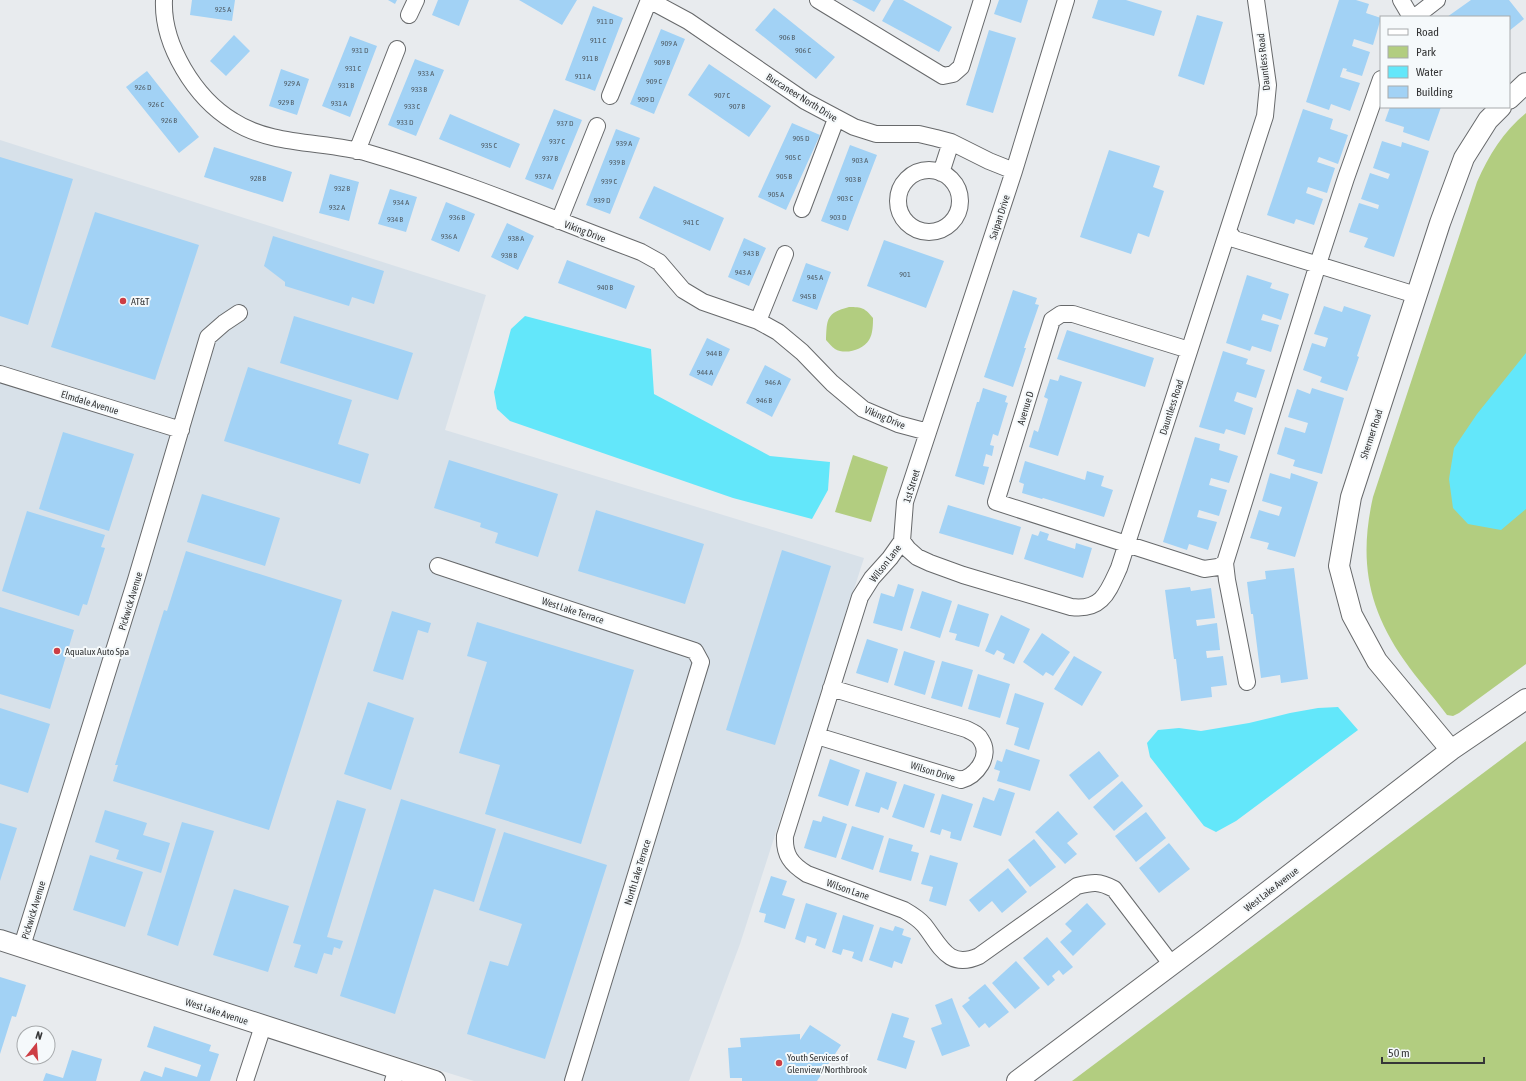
<svg xmlns="http://www.w3.org/2000/svg" width="1526" height="1081" font-family="'Asap Condensed',sans-serif">
<style>
.built{fill:#d8e1e9}
.green{fill:#b2cd80}
.water{fill:#63e7fa}
.building{fill:#a2d2f5}
.lines{fill:none;stroke-linecap:round;stroke-linejoin:round}
.minor-casing{stroke:#67696b;stroke-width:18}
.tertiary-casing{stroke:#67696b;stroke-width:22}
.minor{stroke:#fff;stroke-width:16}
.tertiary{stroke:#fff;stroke-width:20}
.poi-dot{fill:#cd3e45;stroke:#f5f9fb;stroke-width:1.5}
.labels{text-anchor:middle;stroke-width:4;stroke-linejoin:round;paint-order:stroke}
.number-label{font-size:8px;fill:#505d66}
.street-label{font-size:10px;fill:#353637;stroke:#f5f9fb}
.poi-label{font-size:10px;fill:#353637;stroke:#f5f9fb;text-anchor:start}
</style>
<rect width="100%" height="100%" fill="#e8ebee"/>
<!-- built -->
<path class="built" d="M0,140L486,295L445,430L864,558L740,944L689,1081H474L0,932Z"/>
<!-- green -->
<path class="green" d="M1526,113V664L1459,713L1453,716L1447,715C1433,696 1417,679 1404,660C1367,607 1359,559 1373,497L1477,182C1489,155 1503,132 1526,113Z
M849,307C862,307 865,308 873,318C873,324 873,334 869,340C863,350 845,355 835,349C832,347 829,343 826,340C827,319 826,313 849,307Z
M853,455L888,467L871,522L835,512Z
M1526,741V1081H1072Z"/>
<!-- water -->
<path class="water" d="M525,316L651,349L654,394L770,456L830,462L828,490L812,519L733,498L510,421L497,409L494,392L511,329Z
M1526,353V509L1501,530L1468,524L1453,508L1449,479L1454,448L1477,414Z
M1338,707L1358,730L1236,821L1216,832L1204,826L1150,757L1147,743L1158,730L1179,728L1201,731L1249,723L1290,713L1318,708Z"/>
<!-- building -->
<path class="building" d="M192,0H235L232,21L190,15Z
M388,0H397L395,4Z
M438,0H469L459,26L432,15Z
M519,0H577L562,25Z
M852,0H881L874,12Z
M894,0H903L952,27L939,52L882,21Z
M999,0H1028L1021,23L994,14Z
M1098,0H1126L1162,11L1154,36L1092,18Z
M1339,0H1356L1369,4L1366,13L1381,18L1373,45L1354,39L1352,46L1370,52L1362,76L1346,71L1347,69L1343,68L1340,77L1360,83L1350,111L1331,104L1329,110L1306,102Z
M1471,0H1509L1524,19L1509,31V17H1447Z
M593,6L623,18L595,91L565,80Z
M774,8L835,57L816,79L755,30Z
M1197,15L1223,22L1204,85L1178,76Z
M661,29L685,39L654,114L630,104Z
M989,30L1016,38L993,113L966,105Z
M234,35L250,51L226,76L210,61Z
M350,36L377,46L350,117L322,106Z
M415,59L444,70L416,136L388,125Z
M709,64L771,106L749,137L688,95Z
M281,69L309,79L297,115L269,106Z
M147,71L199,137L179,153L126,87Z
M1390,107H1441L1429,141L1403,132L1404,127L1385,121Z
M554,109L582,120L553,190L525,179Z
M1303,109L1333,119L1330,129L1348,135L1338,164L1319,157L1317,162L1335,168L1327,193L1308,187L1306,193L1323,199L1314,225L1296,219L1294,224L1267,215Z
M450,114L520,144L510,168L439,139Z
M792,123L820,135L786,210L758,197Z
M616,129L640,138L610,214L586,205Z
M1382,141L1401,147L1402,142L1429,151L1394,257L1364,247L1368,238L1349,232L1359,203L1378,209L1379,205L1361,199L1370,173L1388,179L1390,174L1373,168Z
M850,145L877,155L848,231L821,221Z
M214,147L292,172L283,202L204,177Z
M1109,150L1160,166L1153,187L1164,191L1149,237L1138,233L1131,254L1080,237Z
M0,157L73,179L28,325L0,316Z
M330,174L359,182L349,221L319,213Z
M654,186L724,218L710,251L639,218Z
M390,189L417,197L406,232L378,224Z
M446,202L475,214L459,252L431,240Z
M95,212L199,245L155,380L51,347Z
M507,223L534,236L518,270L491,257Z
M273,236L384,271L374,304L352,297L349,306L285,286V282L264,266Z
M744,238L766,248L749,286L728,277Z
M884,240L944,261L926,308L867,286Z
M567,260L635,286L626,309L558,283Z
M806,263L831,272L817,310L792,301Z
M1247,275L1272,283L1270,288L1289,294L1281,320L1263,314L1261,320L1279,325L1271,352L1252,346L1250,351L1226,343Z
M1013,290L1037,298L1035,304L1039,305L1024,348H1026L1013,387L984,377Z
M1324,306L1342,312L1344,306L1371,315L1357,356L1359,357L1347,391L1320,382L1322,377L1303,370L1312,343L1325,347L1328,338L1314,334Z
M294,316L413,353L398,400L280,363Z
M1067,330L1154,358L1145,387L1057,359Z
M707,338L730,349L712,386L689,375Z
M1223,351L1248,359L1246,364L1265,370L1256,398L1237,392L1234,401L1253,408L1245,435L1226,429L1224,434L1199,427Z
M765,365L791,379L772,417L746,403Z
M248,367L352,400L338,444L369,454L360,484L224,441Z
M1060,375L1082,382L1058,456L1029,447L1034,430L1038,432L1048,399L1044,397L1050,379L1058,381Z
M983,388L1007,396L1005,402L1008,403L998,436L993,434L990,445L994,446L992,456L986,454L983,466L989,467L984,485L955,476L977,402H979Z
M1312,388L1344,398L1322,474L1293,466L1295,460L1277,454L1285,427L1305,433L1308,423L1288,417L1297,389L1310,394Z
M63,432L134,454L109,531L39,509Z
M1195,437L1220,444L1219,450L1238,456L1229,483L1211,478L1209,485L1227,490L1219,516L1199,510L1197,517L1217,522L1208,550L1189,544L1187,550L1163,542Z
M449,460L558,494L538,557L495,543L498,533L480,527L481,523L434,508Z
M1025,461L1085,480L1087,471L1104,476L1101,486L1113,490L1104,517L1043,498L1042,499L1022,493L1024,484L1019,482Z
M1270,473L1290,479L1291,473L1318,482L1295,557L1267,549L1269,543L1250,538L1259,510L1279,516L1282,507L1262,501Z
M202,494L280,518L265,566L187,542Z
M948,505L1021,527L1013,555L939,533Z
M596,510L704,544L685,604L578,571Z
M27,511L105,535L101,547L105,548L87,605L83,604L79,616L2,591Z
M1040,531L1049,534L1047,540L1075,549L1076,543L1092,548L1083,578L1024,559L1032,534L1038,536Z
M782,550L831,566L775,745L726,730Z
M186,551L342,600L269,830L113,781L118,765H115L164,610L167,611Z
M1294,568L1308,679L1281,683L1280,675L1261,678L1253,614H1251L1247,582L1266,579L1265,571Z
M898,584L914,589L902,631L873,623L881,593L894,597Z
M1190,587L1191,591L1211,588L1215,618L1196,620L1197,626L1217,623L1220,650L1206,651L1207,658L1223,656L1227,685L1211,687L1212,697L1181,701L1176,659H1174L1165,590Z
M922,591L952,601L940,638L910,628Z
M958,604L989,614L979,647L955,640L957,634L949,632Z
M0,607L74,630L50,709L0,694Z
M392,611L431,623L428,633L418,630L403,680L373,671Z
M1001,615L1030,629L1014,664L1003,659L1005,654L997,650L994,655L985,651Z
M477,622L634,670L581,844L485,814L500,765L459,753L487,662L467,656Z
M1042,633L1070,652L1053,676L1046,672L1043,676L1023,662Z
M867,639L898,649L888,683L856,673Z
M904,651L935,661L925,695L894,685Z
M1074,656L1102,672L1082,706L1054,689Z
M942,661L973,670L962,707L931,698Z
M978,674L1010,684L1000,718L968,709Z
M1015,693L1044,703L1029,750L1014,745L1019,728L1006,724Z
M368,702L414,718L391,790L344,774Z
M0,708L50,724L28,793L0,784Z
M1006,749L1040,760L1030,791L997,781L1000,771L994,769L997,760L1002,762Z
M1099,751L1119,776L1089,800L1069,775Z
M830,759L860,770L848,806L818,796Z
M866,772L897,782L888,810L881,807L879,813L855,806Z
M1122,781L1143,806L1114,831L1093,807Z
M904,784L935,794L924,828L892,817Z
M999,788L1015,793L1001,836L973,827L983,797L994,801Z
M942,794L973,804L961,841L950,838L951,832L942,829L940,835L930,832Z
M401,799L496,829L474,902L434,889L395,1014L340,996Z
M337,800L366,809L327,937L343,941L340,949L334,947L332,955L324,953L317,974L294,967L301,945L293,943Z
M105,810L147,823L143,835L170,843L161,873L116,859L119,850L95,842Z
M1058,811L1078,834L1067,843L1077,854L1065,864L1035,832Z
M1146,812L1166,838L1136,862L1115,836Z
M823,816L847,824L836,858L804,848L813,820L821,822Z
M182,822L214,831L178,946L147,935Z
M0,823L17,828L0,881Z
M852,826L884,836L873,870L841,859Z
M504,832L607,865L545,1059L467,1034L490,961L508,966L522,924L479,910Z
M889,838L913,845L911,851L919,853L911,881L879,872Z
M1034,839L1056,867L1030,887L1008,860Z
M1169,843L1190,869L1159,893L1139,868Z
M90,855L143,872L125,927L73,910Z
M930,855L958,863L946,906L929,901L933,887L921,884Z
M1008,868L1027,892L1002,913L992,901L979,912L969,900Z
M771,876L787,881L782,895L795,899L785,929L764,922L766,914L759,912Z
M234,889L289,906L268,972L213,955Z
M806,903L837,913L825,949L815,945L817,939L807,936L805,943L795,939Z
M1087,903L1106,924L1073,956L1060,942L1072,931L1065,924Z
M843,915L874,925L862,962L852,958L854,952L843,949L841,955L832,952Z
M895,926L904,929L902,935L911,938L902,964L894,961L892,968L869,960L880,927L893,931Z
M1047,937L1073,967L1063,975L1059,970L1052,976L1055,980L1048,986L1023,958Z
M1016,961L1040,988L1015,1009L992,983Z
M0,977L26,985L16,1017L12,1016L0,1054Z
M985,984L1009,1012L989,1028L985,1023L979,1028L962,1006L970,1000L968,998Z
M952,998L970,1046L942,1056L931,1028L942,1024L935,1005Z
M892,1013L909,1018L903,1037L915,1041L906,1069L877,1060Z
M810,1025L841,1045L817,1081H742V1078H730L728,1048L741,1047L740,1038L800,1034V1040Z
M154,1026L211,1045L209,1051L219,1054L210,1081H140L144,1071L162,1077L165,1067L197,1077L201,1065L147,1047Z
M72,1050L102,1059L96,1081H43L46,1073L63,1078Z"/>
<g class="lines">
<defs>
<path id="minor" d="M164,0C162,45 195,98 233,121C271,146 325,141 368,153C461,180 551,218 641,252L659,262L683,290L703,302L758,321L778,332L802,352L832,383L863,409L898,424L928,432
M649,0L688,21L805,101L854,127L876,134H919L936,138L951,142L989,161L1014,171
M818,0L943,76L953,74L961,67L982,0
M1066,0L1014,171L905,502L902,541L890,558L872,578L860,597L785,836C784,855 791,864 807,874L904,910C911,914 918,918 924,925C940,945 948,970 979,956L1077,886C1093,882 1099,881 1114,889L1172,965
M1401,0L1411,17
M409,15L416,0
M1415,17L1437,0
M610,96L649,0
M357,151L397,49
M898 201a31 31 0 1 1 62 0a31 31 0 1 1-62 0Z
M941,173L951,142
M802,209L836,119
M559,221L597,126
M1228,231L1234,239L1416,295
M758,321L785,254
M1189,350L1073,314H1061L1052,320L996,502L1204,569L1218,567L1225,563
M0,374L181,430
M902,541L908,549L917,557L930,563L963,575L1071,607C1102,611 1108,592 1119,568L1265,116L1268,85L1256,0
M438,566L695,651L701,662L573,1081
M1247,682L1227,580L1225,563L1318,264L1346,178L1381,79
M817,736L961,780C976,776 992,756 981,740C978,734 972,732 966,729L831,688
M22,946L136,580L208,337L224,323L239,313
M245,1081L263,1026
M393,1081L397,1069"/>
<path id="tertiary" d="M1509,99L1526,83
M1451,750L1377,661L1352,615L1339,566L1351,497L1440,223L1464,158L1488,120L1501,107
M0,940L435,1081
M1017,1081L1206,939L1451,750L1526,699"/>
</defs>
<!-- minor casing -->
<use href="#minor" class="minor-casing"/>
<!-- tertiary casing -->
<use href="#tertiary" class="tertiary-casing"/>
<!-- minor -->
<use href="#minor" class="minor"/>
<!-- tertiary -->
<use href="#tertiary" class="tertiary"/>
</g>
<!-- markers -->
<g class="poi-dot">
<circle cx="123" cy="301" r="4"/>
<circle cx="57" cy="651" r="4"/>
<circle cx="779" cy="1063" r="4"/>
</g>
<g class="labels">
<!-- number labels -->
<g class="number-label">
<text x="223" y="12">925 A</text>
<text x="605" y="24">911 D</text>
<text x="787" y="40">906 B</text>
<text x="598" y="43">911 C</text>
<text x="669" y="46">909 A</text>
<text x="360" y="53">931 D</text>
<text x="803" y="53">906 C</text>
<text x="590" y="61">911 B</text>
<text x="662" y="65">909 B</text>
<text x="353" y="71">931 C</text>
<text x="426" y="76">933 A</text>
<text x="583" y="79">911 A</text>
<text x="654" y="84">909 C</text>
<text x="292" y="86">929 A</text>
<text x="346" y="88">931 B</text>
<text x="143" y="90">926 D</text>
<text x="419" y="92">933 B</text>
<text x="722" y="98">907 C</text>
<text x="646" y="102">909 D</text>
<text x="286" y="105">929 B</text>
<text x="339" y="106">931 A</text>
<text x="156" y="107">926 C</text>
<text x="412" y="109">933 C</text>
<text x="737" y="109">907 B</text>
<text x="169" y="123">926 B</text>
<text x="405" y="125">933 D</text>
<text x="565" y="126">937 D</text>
<text x="801" y="141">905 D</text>
<text x="557" y="144">937 C</text>
<text x="624" y="146">939 A</text>
<text x="489" y="148">935 C</text>
<text x="793" y="160">905 C</text>
<text x="550" y="161">937 B</text>
<text x="860" y="163">903 A</text>
<text x="617" y="165">939 B</text>
<text x="543" y="179">937 A</text>
<text x="784" y="179">905 B</text>
<text x="258" y="181">928 B</text>
<text x="853" y="182">903 B</text>
<text x="609" y="184">939 C</text>
<text x="342" y="191">932 B</text>
<text x="776" y="197">905 A</text>
<text x="845" y="201">903 C</text>
<text x="602" y="203">939 D</text>
<text x="401" y="205">934 A</text>
<text x="337" y="210">932 A</text>
<text x="457" y="220">936 B</text>
<text x="838" y="220">903 D</text>
<text x="395" y="222">934 B</text>
<text x="691" y="225">941 C</text>
<text x="449" y="239">936 A</text>
<text x="516" y="241">938 A</text>
<text x="751" y="256">943 B</text>
<text x="509" y="258">938 B</text>
<text x="743" y="275">943 A</text>
<text x="905" y="277">901</text>
<text x="815" y="280">945 A</text>
<text x="605" y="290">940 B</text>
<text x="808" y="299">945 B</text>
<text x="714" y="356">944 B</text>
<text x="705" y="375">944 A</text>
<text x="773" y="385">946 A</text>
<text x="764" y="403">946 B</text>
</g>
<!-- street labels -->
<g class="street-label">
<text transform="translate(1263 62) rotate(-96)" y="4">Dauntless Road</text>
<text transform="translate(802 97) rotate(32)" y="4">Buccaneer North Drive</text>
<text transform="translate(999 217) rotate(-72)" y="4">Saipan Drive</text>
<text transform="translate(585 231) rotate(21)" y="4">Viking Drive</text>
<text transform="translate(90 402) rotate(17)" y="4">Elmdale Avenue</text>
<text transform="translate(1171 407) rotate(-72)" y="4">Dauntless Road</text>
<text transform="translate(1025 408) rotate(-73)" y="4">Avenue D</text>
<text transform="translate(885 417) rotate(23)" y="4">Viking Drive</text>
<text transform="translate(1371 434) rotate(-72)" y="4">Shermer Road</text>
<text transform="translate(911 486) rotate(-73)" y="4">1st Street</text>
<text transform="translate(885 563) rotate(-52)" y="4">Wilson Lane</text>
<text transform="translate(130 601) rotate(-73)" y="4">Pickwick Avenue</text>
<text transform="translate(573 610) rotate(18)" y="4">West Lake Terrace</text>
<text transform="translate(933 771) rotate(17)" y="4">Wilson Drive</text>
<text transform="translate(637 872) rotate(-73)" y="4">North Lake Terrace</text>
<text transform="translate(848 889) rotate(19)" y="4">Wilson Lane</text>
<text transform="translate(1271 889) rotate(-38)" y="4">West Lake Avenue</text>
<text transform="translate(33 910) rotate(-73)" y="4">Pickwick Avenue</text>
<text transform="translate(217 1011) rotate(18)" y="4">West Lake Avenue</text>
</g>
<!-- poi labels -->
<g class="poi-label">
<text x="131" y="305">AT&amp;T</text>
<text x="65" y="655">Aqualux Auto Spa</text>
<text x="787" y="1061">Youth Services of<tspan x="787" dy="12">Glenview/Northbrook</tspan></text>
</g>
</g>
<!-- legend -->
<rect x="1380" y="16" width="130" height="92" fill="#f5f9fb" stroke="#a8abad"/>
<rect x="1388" y="29" width="20" height="6" fill="#ffffff" stroke="#a8abad"/>
<text x="1416" y="36" font-size="12" fill="#353637">Road</text>
<rect x="1388" y="46" width="20" height="12" fill="#b2cd80" stroke="#a8abad"/>
<text x="1416" y="56" font-size="12" fill="#353637">Park</text>
<rect x="1388" y="66" width="20" height="12" fill="#63e7fa" stroke="#a8abad"/>
<text x="1416" y="76" font-size="12" fill="#353637">Water</text>
<rect x="1388" y="86" width="20" height="12" fill="#a2d2f5" stroke="#a8abad"/>
<text x="1416" y="96" font-size="12" fill="#353637">Building</text>
<!-- north arrow -->
<g transform="translate(36 1045) rotate(17)"><circle r="19" fill="#f5f9fb" stroke="#a8abad"/>
<path d="M0-3L7 15L0 10L-7 15Z" fill="#cd3e45"/>
<text y="-6" font-size="11" font-weight="bold" text-anchor="middle" fill="#353637">N</text>
</g>
<!-- scale -->
<path d="M1382 1057v6h102v-6" fill="none" stroke="#353637" stroke-width="2"/>
<text x="1388" y="1057" font-size="12" fill="#353637" stroke="#f5f9fb" stroke-width="3" paint-order="stroke">50 m</text>
</svg>
